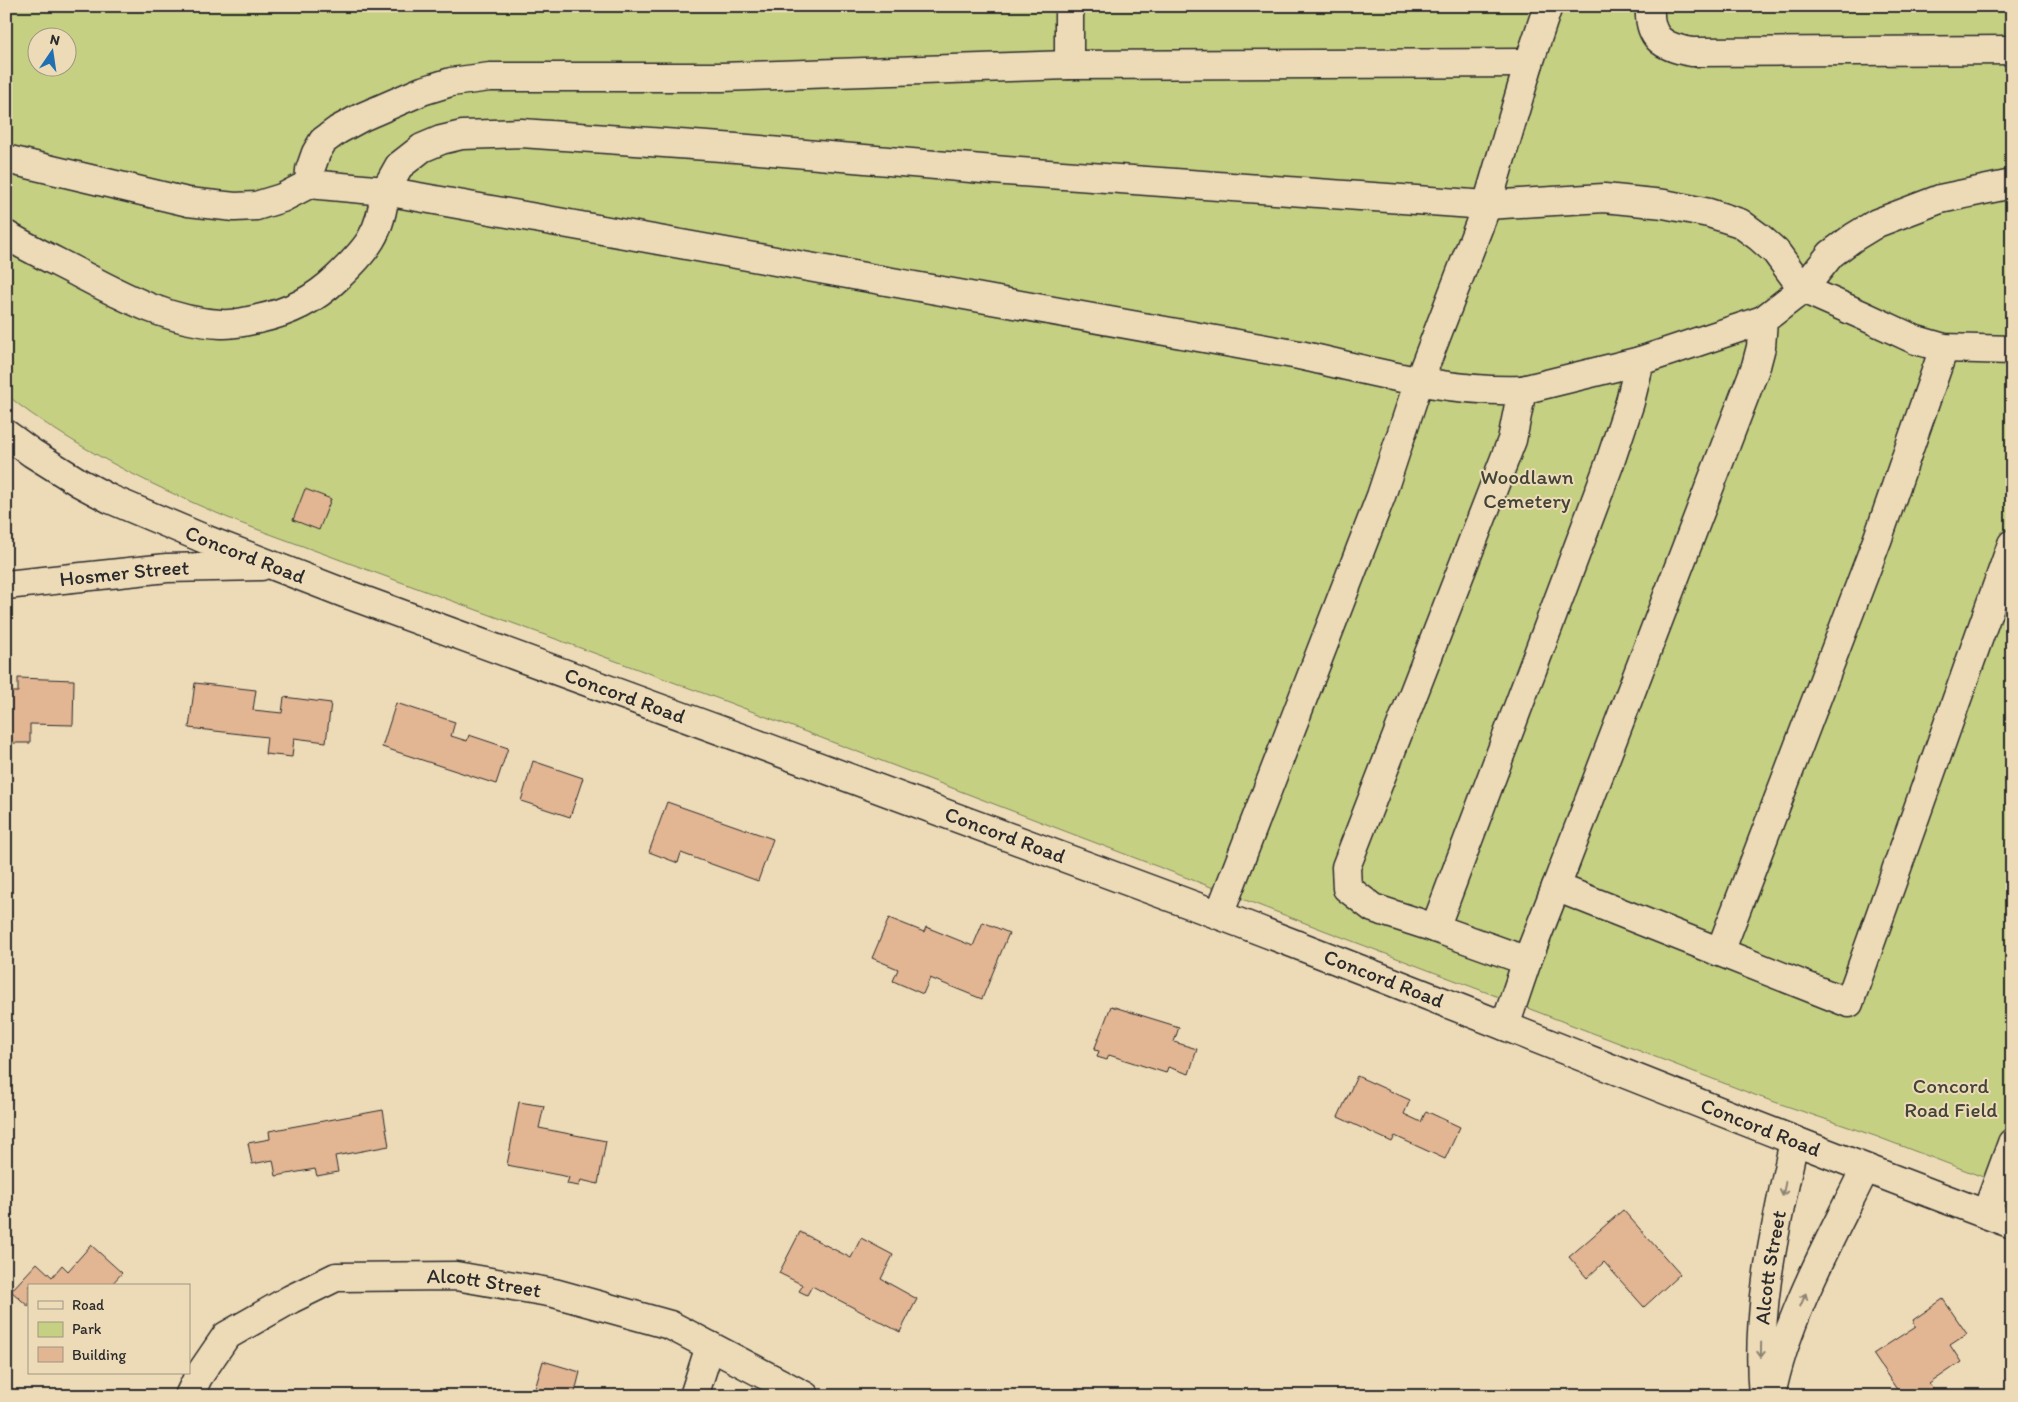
<svg xmlns="http://www.w3.org/2000/svg" width="2018" height="1402" font-family="Itim,sans-serif">
<style>
.green{fill:#c5d083;stroke:#787e57;fill-rule:evenodd}
.building{fill:#e2b593;stroke:#2b2b2b}
.lines{fill:none;stroke-linecap:round;stroke-linejoin:round}
.minor-casing{stroke:#2b2b2b;stroke-width:31}
.minor{stroke:#eddbb8;stroke-width:28}
.oneway{stroke:#8c8372}
.labels{text-anchor:middle;stroke-width:4;stroke-linejoin:round;paint-order:stroke}
.park-label{font-size:21px;fill:#424438;stroke:#eddbb8}
.street-label{font-size:21px;fill:#2b2b2b;stroke:#eddbb8}
</style>
<rect width="100%" height="100%" fill="#eddbb8"/>
<filter id="ink" filterUnits="userSpaceOnUse"><feTurbulence type="fractalNoise" baseFrequency=".02" numOctaves="2"/><feDisplacementMap in="SourceGraphic" scale="10" xChannelSelector="R" yChannelSelector="G"/><feConvolveMatrix kernelMatrix="1 2 1 2 8 2 1 2 1" color-interpolation-filters="sRGB"/></filter>
<g filter="url(#ink)">
<!-- green -->
<path class="green" d="M6,6H2012V1188L1875,1136L1760,1097L730,703L240,523C178,497 119,470 62,434C43,422 23,409 6,394ZM38,38H68V68H38Z"/>
<!-- building -->
<path class="building" d="M305,489L331,499L319,530L293,520Z
M18,678L74,680L73,725L30,724V743H6V692H18Z
M195,683L256,690L253,710L282,713L284,697L331,703L326,742L294,738L292,757L265,754L267,737L189,728Z
M396,703L455,722L451,736L467,741L469,735L508,748L496,784L382,747Z
M533,761L583,778L570,817L521,801Z
M667,802L773,839L758,881L681,853L678,863L649,852Z
M889,918L924,932L926,927L973,946L983,922L1009,933L982,999L930,978L923,994L893,981L898,969L872,958Z
M1111,1006L1179,1027L1174,1042L1197,1049L1189,1074L1168,1067L1166,1073L1109,1055L1107,1060L1097,1057L1099,1051L1094,1050Z
M1357,1076L1410,1100L1404,1114L1421,1122L1426,1111L1460,1127L1445,1159L1395,1136L1392,1142L1338,1117Z
M519,1102L544,1106L539,1128L606,1141L598,1184L581,1180L579,1186L567,1184L569,1177L507,1165Z
M383,1110L389,1146L335,1156L338,1172L317,1176L315,1169L276,1176L273,1160L252,1164L248,1143L270,1139L269,1131Z
M1623,1210L1680,1274L1644,1307L1604,1262L1587,1278L1569,1257Z
M800,1232L851,1258L861,1238L893,1255L881,1279L917,1299L900,1332L812,1286L807,1295L799,1291L803,1285L779,1273Z
M91,1245L122,1273L110,1286H29V1307L11,1291L37,1263L52,1277L62,1265L68,1271Z
M1943,1299L1967,1334L1950,1345L1961,1362L1929,1384L1937,1395L1935,1396H1910L1906,1390L1900,1394L1873,1354L1916,1326L1913,1320Z
M543,1361L580,1372L574,1396H533Z"/>
<g class="lines">
<defs>
<g id="minor">
<path d="M1548,6L1529,63L1487,205L1604,198L1664,204L1709,213L1740,223L1759,237L1776,252L1803,289L1862,315L1916,340L1944,348L2012,350"/>
<path d="M1650,6C1648,38 1662,47 1692,52L2012,50"/>
<path d="M1069,65V15L1071,6"/>
<path d="M6,159L188,202L235,207L256,206L282,198L309,184L385,191C381,234 367,249 337,278C314,300 290,312 258,319C247,321 233,325 221,324C170,322 124,297 80,274C55,261 30,249 6,235"/>
<path d="M309,184L310,170L316,153L323,141L338,130L362,117L422,91L451,82L490,77H722L1069,65L1529,63"/>
<path d="M1944,348L1878,538L1720,952L1849,1003L2012,544"/>
<path d="M1522,390L1640,361"/>
<path id="s1" d="M6,434L32,453L80,483L110,499L207,540L344,593C636,700 928,805 1219,915C1484,1015 1746,1125 2012,1224"/>
<path id="s2" d="M6,585L167,568L261,566"/>
<path d="M1219,915L1381,496L1419,381L1487,205L1006,171L736,148L521,133L462,135L441,140L422,148L399,166L385,191L1299,355C1373,371 1446,393 1522,390L1512,440L1346,867L1347,888L1373,908L1435,928L1527,961L1556,887"/>
<path d="M1435,928L1609,465L1630,402L1640,361L1763,320"/>
<path d="M1720,952L1556,887L1756,366L1761,347L1763,320L1803,289L1831,254L1854,237L1877,223L1940,199L2012,184"/>
<path d="M1505,1026L1527,961"/>
<path d="M1986,1214L2012,1143"/>
<path id="s3" d="M189,1396L198,1377L226,1336L291,1299L336,1277L456,1276L554,1293L670,1325L805,1396"/>
<path d="M694,1396L710,1346"/>
<path id="s4" d="M1763,1396C1755,1309 1776,1226 1794,1141"/>
<path d="M1771,1396C1785,1321 1831,1238 1865,1169"/>
</g>
</defs>
<!-- minor casing -->
<use href="#minor" class="minor-casing"/>
<!-- minor -->
<use href="#minor" class="minor"/>
</g>
<!-- one-way arrows -->
<defs><path id="oneway-shaft" d="M-6 0H5M1.5-3L5.5 0L1.5 3" fill="none" stroke-width="1.6" stroke-linecap="round" stroke-linejoin="round" transform="scale(1.25)"/></defs>
<g class="oneway">
<use href="#oneway-shaft" transform="translate(1784 1189) rotate(102)"/>
<use href="#oneway-shaft" transform="translate(1803 1300) rotate(-67)"/>
<use href="#oneway-shaft" transform="translate(1761 1350) rotate(91)"/>
</g>
</g>
<g class="labels">
<!-- park labels -->
<g class="park-label">
<text x="1527" y="484">Woodlawn<tspan x="1527" dy="24">Cemetery</tspan></text>
<text x="1951" y="1093">Concord<tspan x="1951" dy="24">Road Field</tspan></text>
</g>
<!-- street labels -->
<g class="street-label">
<text dy="7" stroke="none"><textPath href="#s1" startOffset="269">Concord Road</textPath></text>
<text dy="7" stroke="none"><textPath href="#s2" startOffset="119">Hosmer Street</textPath></text>
<text dy="7" stroke="none"><textPath href="#s1" startOffset="674">Concord Road</textPath></text>
<text dy="7" stroke="none"><textPath href="#s1" startOffset="1079">Concord Road</textPath></text>
<text dy="7" stroke="none"><textPath href="#s1" startOffset="1484">Concord Road</textPath></text>
<text dy="7" stroke="none"><textPath href="#s1" startOffset="1889">Concord Road</textPath></text>
<text dy="7" stroke="none"><textPath href="#s4" startOffset="129">Alcott Street</textPath></text>
<text dy="7" stroke="none"><textPath href="#s3" startOffset="344">Alcott Street</textPath></text>
</g>
</g>
<!-- margin -->
<rect width="2018" height="1402" fill="none" stroke="#eddbb8" stroke-width="25"/>
<rect x="12" y="12" width="1993" height="1377" fill="none" stroke="#2b2b2b" stroke-width="2" filter="url(#ink)"/>
<!-- legend -->
<rect x="28" y="1284" width="162" height="90" fill="#eddbb8" stroke="#9f9580"/>
<rect x="38" y="1301" width="25" height="8" fill="#eddbb8" stroke="#9f9580"/>
<text x="72" y="1310" font-size="15" fill="#2b2b2b">Road</text>
<rect x="38" y="1322" width="25" height="15" fill="#c5d083" stroke="#9f9580"/>
<text x="72" y="1334" font-size="15" fill="#2b2b2b">Park</text>
<rect x="38" y="1347" width="25" height="15" fill="#e2b593" stroke="#9f9580"/>
<text x="72" y="1360" font-size="15" fill="#2b2b2b">Building</text>
<!-- north arrow -->
<g transform="translate(52 52) rotate(13)"><circle r="24" fill="#eddbb8" stroke="#9f9580"/>
<path d="M0-4L9 19L0 12L-9 19Z" fill="#1f6fb2"/>
<text y="-8" font-size="14" font-weight="bold" text-anchor="middle" fill="#2b2b2b">N</text>
</g>
</svg>
